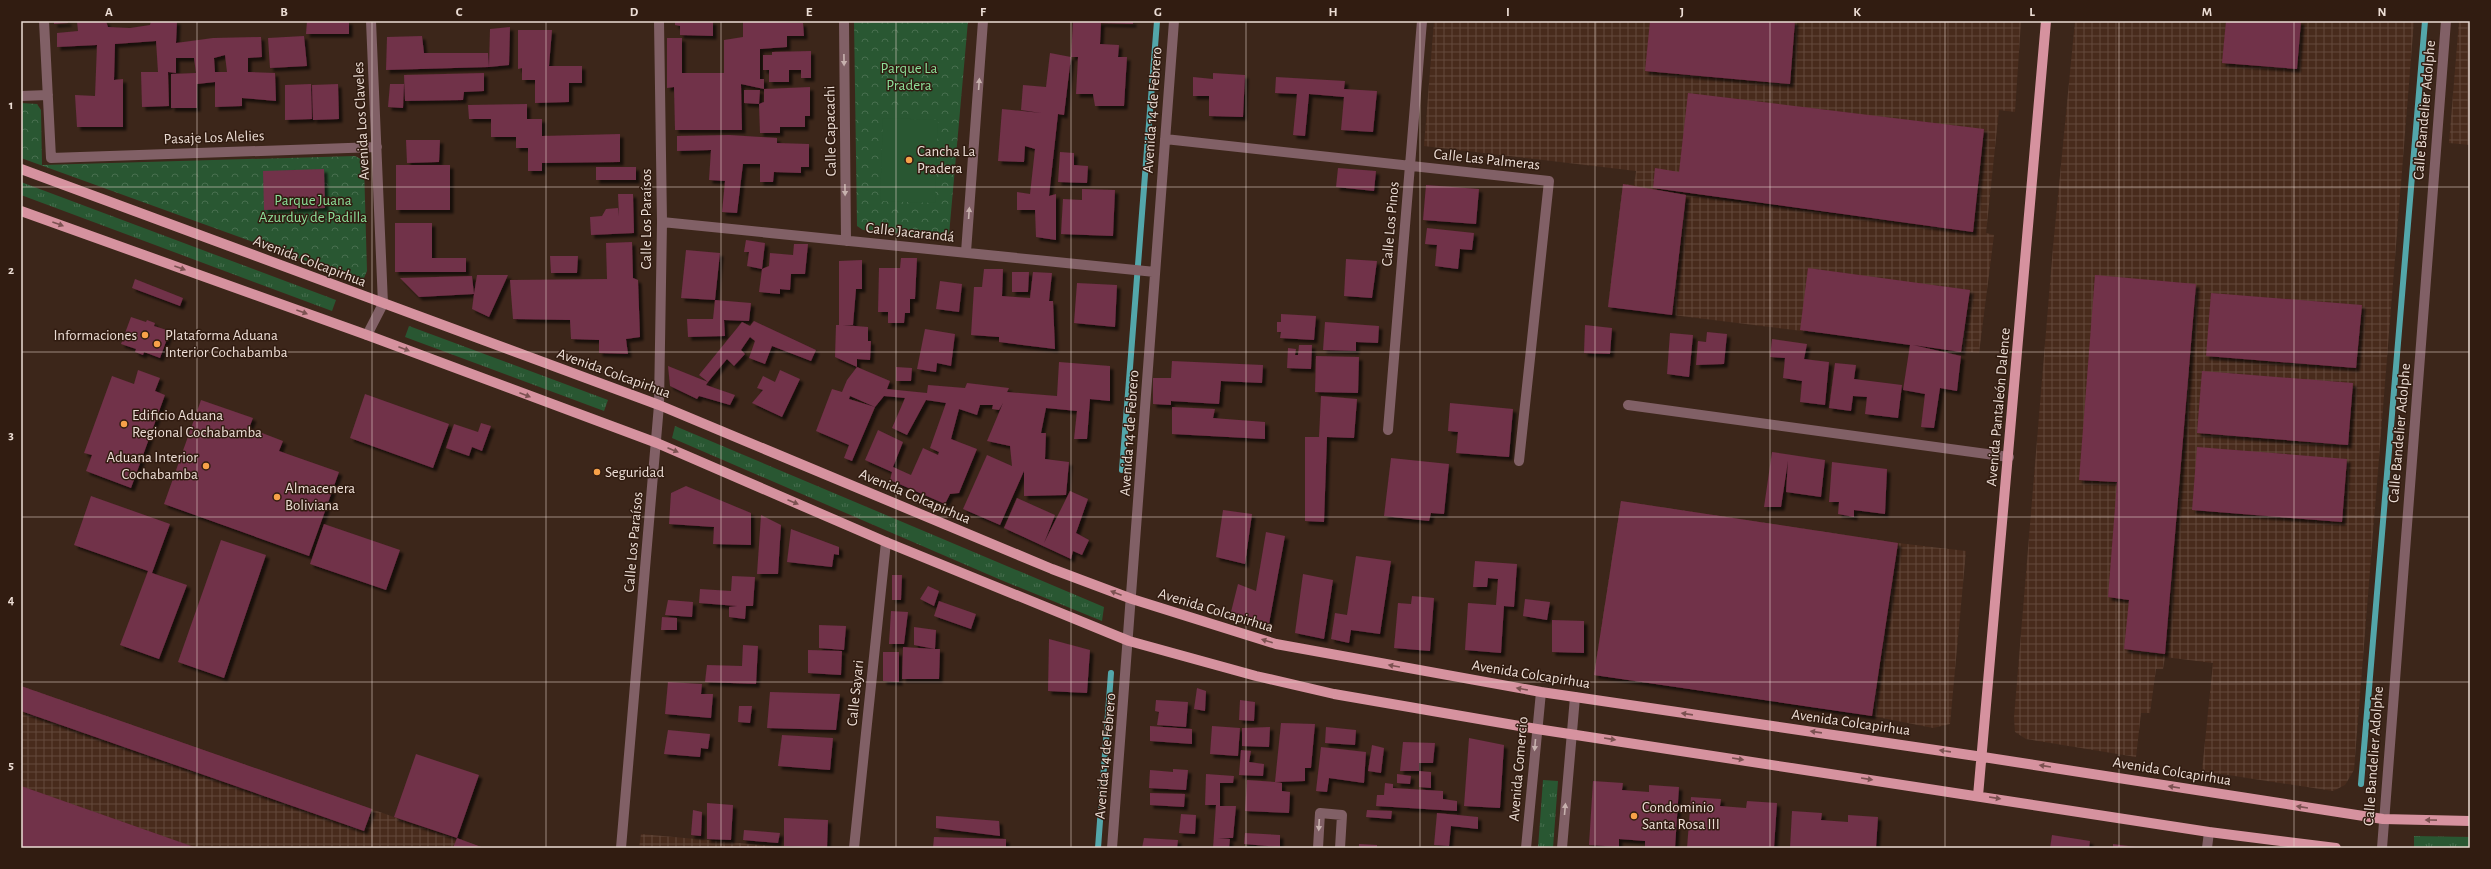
<svg xmlns="http://www.w3.org/2000/svg" width="2491" height="869" font-family="'Alegreya Sans',sans-serif">
<style>
.industrial{fill:url(#industrial-grid);fill-rule:evenodd}
.grass{fill:url(#grass-tufts)}
.park{fill:url(#park-crowns)}
.pitch{fill:#295732}
.lines{fill:none;stroke-linecap:round;stroke-linejoin:round}
.stream{stroke:#53a6aa;stroke-width:6}
.building{fill:#713049;fill-rule:evenodd;filter:url(#shadow)}
.minor{stroke:#816066;stroke-width:10}
.major{stroke:#d6929f;stroke-width:10}
.oneway{fill:#c7b1ae}
.oneway2{fill:#7b5151}
.grid{fill:none;stroke:#ecddd5;stroke-width:1;stroke-opacity:0.55}
.poi-dot{fill:#f7a149;stroke:#311c11;stroke-width:1.5}
.labels{text-anchor:middle;stroke-width:3;stroke-linejoin:round;paint-order:stroke}
.park-label{font-size:15px;fill:#8cdf99;stroke:#311c11}
.street-label{font-size:15px;fill:#ecddd5;stroke:#311c11}
.poi-label{font-size:15px;fill:#ecddd5;stroke:#311c11;text-anchor:start}
.neatline{fill:none;stroke:#ecddd5;stroke-width:1.5}
.grid-label{font-size:13px;text-anchor:middle;font-weight:bold;fill:#ecddd5}
</style>
<defs>
<pattern id="industrial-grid" width="8" height="8" patternUnits="userSpaceOnUse"><rect width="8" height="8" fill="#482b1c"/><path d="M0 4h8M4 0v8" fill="none" stroke="#63493c"/></pattern>
<pattern id="grass-tufts" width="24" height="20" patternUnits="userSpaceOnUse"><rect width="24" height="20" fill="#295732"/><path d="M3 7l-1-3M5 7V3M7 7l1-3M15 17l-1-3M17 17v-4M19 17l1-3" fill="none" stroke="#486f4f"/></pattern>
<pattern id="park-crowns" width="20" height="18" patternUnits="userSpaceOnUse"><rect width="20" height="18" fill="#295732"/><path d="M2 6a3 3 0 1 1 6 0M12 15a3 3 0 1 1 6 0" fill="none" stroke="#486f4f"/></pattern>
<filter id="shadow"><feDropShadow dx="3.5" dy="3.5" stdDeviation="1" flood-color="#0009"/></filter>
</defs>
<rect width="100%" height="100%" fill="#3c261a"/>
<!-- industrial -->
<path class="industrial" d="M1434,21H2021L2015,112L1999,110L1986,233L1994,235L1979,353L1608,307L1623,184L1634,185L1636,171L1424,146ZM1645,187L1914,224L1686,195Z
M2075,21H2414L2354,770L2345,785L2333,791L2202,771L2213,663L2165,657L2163,669H2156L2150,713H2141L2136,757L2026,739L2015,732L2014,718L2053,247Z
M2459,21H2470V145L2449,143Z
M1621,501L1898,543L1966,551L1950,724L1933,728L1872,716L1594,675Z
M21,686L411,823L484,848H21Z
M641,834L795,848H639Z"/>
<!-- grass -->
<path class="grass" d="M21,182L336,300L332,311L21,195Z
M409,326L608,400L604,411L405,337Z
M675,426L1104,607L1102,621L1001,580L672,438Z
M1543,780L1558,781L1553,848H1538Z
M2414,836L2470,837V848H2414Z"/>
<!-- park -->
<path class="park" d="M854,21H968L949,235L944,237L863,230L857,226Z
M21,103L37,104L41,110L42,165L355,156L361,159L364,165L367,271L364,278L356,279L21,158Z"/>
<!-- pitch -->
<path class="pitch" d="M883,118L938,120L935,203L880,201Z"/>
<g class="lines">
<!-- stream -->
<path class="stream" d="M1122,470L1157,21
M2361,784L2425,21
M1098,848L1111,673"/>
</g>
<!-- building -->
<path class="building" d="M54,21H68V23L54,24Z
M77,21H106L108,27L130,28L150,25L151,21H177L176,43L213,38L261,37L262,57L248,58V72L275,73L276,101L242,98V106L215,107V82L197,84V108H171V74L196,73L194,58H176V73L168,72L169,106L142,107L141,72H158L156,41L115,44L114,80L123,79V127H77L75,95L95,96L97,45L57,47V33L78,31ZM225,55L227,72H215L214,58Z
M307,21H349V34H306Z
M675,21H713V36L680,35V26L675,25Z
M743,21L803,23L804,36H787V47L760,49V79H764V89L741,84L742,130H675L674,87L667,88V38H682V73H724V40L743,37Z
M1073,21H1133V24L1101,23L1100,44L1119,45L1118,57H1127L1124,106H1095L1093,94H1076L1078,57H1071Z
M1650,21H1795L1790,84L1645,71Z
M2226,21H2301L2297,69L2222,63Z
M510,27L509,65L489,67L490,29Z
M518,30H552L549,66H582V83H569V102L535,103V80H522V68L518,69Z
M304,36L307,66L270,68L268,38Z
M422,36L424,53H488L489,67L386,70L387,37Z
M811,51V78H801V70H789V82H769V70H763V55H772V52Z
M1050,53L1071,57L1064,115L1058,114L1049,196L1056,194V240L1036,237L1035,210H1017V192L1030,194L1035,149L1025,146L1024,162L998,161L1002,109L1041,113L1021,110L1023,85L1046,87Z
M484,73V91L464,92L463,100L405,101L404,75Z
M1213,73L1245,75L1243,117L1209,116V96H1193V77L1213,79Z
M1276,77L1345,81L1344,89L1377,91L1373,132L1341,130L1344,97L1309,94L1305,136L1293,135L1297,94L1275,93Z
M311,84L312,119L285,120V85Z
M338,84L339,119L313,120L312,85Z
M390,84H404L403,108L388,107Z
M810,87V116H805V127H780V133H760L759,104L744,103V90H760L759,104L764,102V89Z
M1688,93L1984,129L1973,232L1653,188L1655,168L1679,172Z
M527,104V119H542V136L620,134V162L542,163V171H528V148H516V137H491V119H469L468,105Z
M729,135L777,138V143L809,144V167H801V173L774,172L773,182H760V164H743L737,213L722,212L725,181L709,180L711,150L677,151V136Z
M406,140H440L439,162L407,163Z
M1060,152L1074,153V165L1088,166L1087,183L1058,182Z
M396,165H450V210H396Z
M596,167H636V180H596Z
M1338,168L1376,171L1374,191L1336,187Z
M324,169L325,208L264,210L263,171Z
M1623,184L1686,195L1672,315L1608,307Z
M1426,185L1479,189L1476,224L1423,220Z
M1082,189L1115,190L1113,236L1061,234L1063,199L1082,200Z
M618,194H633L634,233L591,235L590,217L602,216L606,209L618,208L619,216Z
M395,223H432V258H466V272H395Z
M1427,228L1474,233L1472,250L1460,249L1458,269L1435,266L1437,245L1425,244Z
M746,240L765,243L762,269L769,266L770,253L793,255L794,244H808L805,274H791L790,290L780,289V294L759,292L762,269L747,266L749,252H744Z
M632,242L633,278L638,280L640,337L626,339L628,354L599,353V340L571,339L570,320L513,319L510,280L607,279L606,243Z
M686,250L720,253L715,300L681,298Z
M550,256H578L577,273H551Z
M901,258H917L915,299H910V313H905L904,323H888V312H878L879,268H900Z
M1346,259L1377,261L1372,298L1344,296Z
M862,260V289H856L853,325H843L868,327V341H871L870,360L857,359V367L835,357L836,325H839V261Z
M1808,268L1970,290L1961,352L1913,345L1961,356L1957,391L1940,388L1934,428L1921,427L1925,394L1903,390L1910,345L1800,330Z
M984,269H1003L1002,296L1030,298L1033,272L1052,273L1049,301H1053L1055,349L999,342V337L971,335L974,287H982Z
M1012,272H1029L1028,292H1012Z
M477,275H508L489,317L472,309L474,294L419,297L400,278L472,276L474,294Z
M2095,275L2196,284L2165,654L2124,649L2129,600L2108,597L2117,482L2079,480Z
M135,279L183,298L180,306L132,288Z
M940,281L962,284L959,312L936,309Z
M1077,283L1117,285L1115,327L1074,323Z
M2211,293L2362,305L2356,368L2206,356Z
M715,300L751,303L749,321L724,320L725,336L688,337L687,319H713Z
M1281,314L1316,316L1314,340L1280,338L1281,332H1277V322H1281Z
M131,317L146,322L147,320L155,323L154,326L170,331L160,358L144,352L143,355L135,352L136,349L121,344Z
M754,321L816,350L811,361L772,346L765,364L749,358L755,341L750,337L741,350L745,354L734,366L727,359L708,382L699,375L742,322L750,326Z
M1325,322L1379,326L1378,343L1356,342V351L1323,350Z
M1585,325L1612,328L1610,354L1584,353Z
M925,329L955,334L951,366L937,363L936,372L917,369Z
M1707,332L1727,334L1724,364L1696,365L1698,341L1706,342Z
M1670,333L1693,335L1689,377L1667,374Z
M1772,339L1807,344L1804,359L1829,362L1825,405L1800,402L1802,381L1783,378L1785,358L1770,357Z
M1299,345H1312L1311,369L1287,368L1288,348L1296,349L1295,355H1298Z
M1316,356L1359,357L1358,393L1315,392Z
M1172,361L1263,365L1262,383L1221,381L1219,404L1171,401V405L1153,404V378H1171Z
M1059,362L1110,366V401L1090,399L1087,439H1074L1077,411L1046,408L1041,433H1046L1045,459L1069,462L1066,495L1024,496V471L1000,525L963,509L987,455L1012,466L1010,446L987,441L1003,403L999,410L992,409L993,405H980L977,415L959,409L951,439L977,449L959,493L950,494L945,504L890,480L892,472L865,460L878,430L903,442L893,467L911,475L923,448L938,455L939,452L930,448L946,403L926,400L907,435L892,428L905,398L884,396L875,407L852,461L844,458L849,445L816,431L832,389L842,392L847,380L857,367L890,381L887,389L927,393L928,385L965,388L967,383L1009,388L1007,392L1057,396ZM850,396L875,407L849,399Z
M1835,363L1856,365L1854,379L1902,385L1898,418L1865,414L1867,397L1853,396L1851,411L1829,408Z
M668,366L708,382L706,385L735,395L730,405L699,396L697,399L670,386Z
M896,367L912,368L911,381H896Z
M138,370L160,378L155,391L165,395L131,488L86,471L92,455L84,453L112,376L134,384Z
M780,370L800,379L782,417L752,403L763,390L757,388L763,376L775,382Z
M2202,371L2353,383L2348,445L2197,433Z
M365,394L449,424L433,468L350,438Z
M1321,396L1357,399L1354,438L1327,437L1324,522L1305,521V437H1319Z
M201,400L253,418L249,428L283,441L279,451L339,472L309,556L164,504Z
M1450,403L1513,409L1509,457L1456,453L1458,432L1448,431Z
M1172,407L1215,409L1213,418L1265,422V439L1172,434Z
M481,423L491,426L482,451L472,447L469,456L446,448L454,424L478,432Z
M2197,447L2347,459L2342,522L2192,510Z
M1772,452L1825,460L1821,497L1786,492L1788,461L1781,507H1764Z
M1391,458L1449,464L1444,514L1431,513L1429,521L1384,516Z
M1832,462L1887,469L1885,514L1854,510V517L1838,514L1839,502H1829Z
M686,486L751,513V545L713,544L714,527L669,524L671,493Z
M1070,491L1088,499L1076,533L1089,540L1082,555L1073,551L1071,559L1004,528L1017,498L1055,515L1044,543Z
M91,496L170,524L152,573L187,585L159,659L120,645L148,571L74,545Z
M1621,501L1898,543L1872,716L1594,675Z
M1223,510L1252,514L1245,564L1216,557Z
M761,515L781,525L778,574H757Z
M324,524L400,550L386,590L310,564Z
M791,529L839,547V555L834,554L832,567L787,562Z
M1266,532L1285,536L1269,624L1231,612L1238,584L1256,591Z
M221,540L266,555L224,678L178,662Z
M1356,556L1391,561L1380,634L1351,630L1349,643L1331,639L1335,613L1347,615Z
M1475,561L1517,564L1514,607L1504,606L1501,653L1465,650L1468,603L1496,605L1498,579L1488,578L1487,587H1473Z
M1303,574L1333,580L1324,639L1295,633Z
M892,575H902L901,600H892Z
M732,576L755,577L753,606H746L745,619L729,617V607L737,606L699,603L700,589L731,591Z
M928,586L939,591L934,606L920,599Z
M1412,596L1434,598L1430,651L1394,648L1398,603L1411,604Z
M1525,599L1550,602L1547,620L1523,616Z
M668,600L693,602L692,617L665,615Z
M939,601L976,614L971,629L934,616Z
M891,611L908,612L904,644H889Z
M662,617L677,618V630H661Z
M1552,620L1584,621V653L1552,652Z
M819,625L846,626L844,650L819,648Z
M914,627L936,630L935,649H940L939,679H902L903,647L935,649L914,645Z
M1049,639L1090,650L1087,693L1048,691Z
M743,645L758,646L756,684L705,682L707,665L742,666Z
M808,650L842,651L841,675L808,673Z
M883,652H899V682L883,681Z
M668,682L702,684L701,694H713L711,718L665,714Z
M21,686L372,809L364,831L21,711Z
M1197,688L1206,691L1205,711L1194,709Z
M770,692L840,694L836,730L767,728Z
M1156,700L1188,702L1186,727L1157,725L1159,712L1155,711Z
M1240,700L1255,702L1254,721L1239,720Z
M739,706H752L750,723L738,722Z
M1281,723L1315,724L1311,768H1305V781L1275,782L1282,783V791L1290,792L1289,813L1245,811L1247,780L1275,782Z
M1150,726L1192,729V744L1150,741Z
M1212,726L1240,728L1238,756L1210,754Z
M1270,727L1269,747L1242,746V728Z
M1326,727L1356,730L1355,745L1325,743Z
M668,730L710,734L708,749L701,748L700,757L664,754Z
M782,735L833,738L830,770L778,766Z
M1469,738L1504,745L1500,808L1464,806Z
M1403,742L1435,743L1433,763H1419V771L1431,772V788L1419,787V771H1400Z
M1372,745L1384,748L1381,773L1368,771Z
M1321,747L1366,752L1364,783L1329,778L1327,792L1316,791Z
M1241,750L1251,751L1249,762L1264,764L1263,776L1239,775Z
M416,754L479,775L457,838L394,817Z
M1173,769L1188,770L1186,790L1149,788L1150,770L1173,772Z
M1206,774L1234,776L1233,783H1220V806H1236L1233,838H1218L1230,839L1229,848H1213L1216,805H1205Z
M1397,774L1411,776L1410,784L1397,783Z
M1593,781L1623,783L1622,790L1649,792V785L1679,787L1675,848H1645V841L1619,839V847L1589,845Z
M1385,783L1393,784V788L1443,791V799L1457,801V811L1376,806L1377,795H1384Z
M21,786L197,848H21Z
M1150,793L1185,794L1184,807L1150,805Z
M1691,797L1721,799L1720,806L1746,808L1747,801L1777,803L1774,848H1687Z
M707,803L733,805L731,840L707,839Z
M693,810L702,812L701,836L691,835Z
M1367,810L1392,811L1391,819L1366,817Z
M1792,811L1822,813L1821,820L1848,822V815L1878,817L1876,848H1790Z
M1437,813L1478,817V829L1451,826L1449,846L1434,845Z
M1181,814L1196,815L1195,834L1179,833Z
M936,816L999,821L1000,836L936,828Z
M784,818L828,820L827,848L784,846Z
M744,830L780,833L778,843L743,840Z
M1245,833L1280,835V847L1244,844Z
M2052,835L2090,841L2089,848H2050Z
M934,837L1006,839V848H933Z
M457,838L484,848H453Z
M1144,838L1178,840L1177,848H1142Z
M1359,844L1377,845V848H1359Z
M2113,844L2136,847V848H2113Z"/>
<g class="lines">
<!-- minor -->
<path class="minor" d="M44,21L51,158L377,147
M844,21L846,241
M21,96L48,95
M1165,139L1549,181L1519,461
M662,222L1155,272
M966,252L983,21
M367,335L383,304L371,21
M1628,405L2009,457
M1388,430L1422,21
M621,848L659,405L662,222L659,21
M854,848L886,542
M1112,848L1174,21
M1318,848L1320,813L1342,815L1340,848
M1526,848L1541,692
M1562,848L1575,697
M2207,848L2209,832
M2382,848L2446,21"/>
<!-- major -->
<path class="major" d="M21,169L659,405L1052,569L1132,599L1276,644L1541,692L1983,757L2383,819L2470,821
M21,211L367,335L657,443L886,542L1129,641L1256,676L1334,694L1537,729L2209,832L2336,848
M1978,796L2046,21"/>
</g>
<!-- one-way arrows -->
<defs><path id="oneway-solid" d="M-6-.8H1V-3.2L6.5 0L1 3.2V.8H-6Z"/></defs>
<g class="oneway">
<use href="#oneway-solid" transform="translate(844 60) rotate(89)"/>
<use href="#oneway-solid" transform="translate(979 84) rotate(-86)"/>
<use href="#oneway-solid" transform="translate(845 190) rotate(89)"/>
<use href="#oneway-solid" transform="translate(969 213) rotate(-86)"/>
<use href="#oneway-solid" transform="translate(1535 745) rotate(95)"/>
<use href="#oneway-solid" transform="translate(1565 809) rotate(-85)"/>
<use href="#oneway-solid" transform="translate(1319 825) rotate(93)"/>
</g>
<g class="oneway2">
<use href="#oneway-solid" transform="translate(58 224) rotate(20)"/>
<use href="#oneway-solid" transform="translate(180 268) rotate(20)"/>
<use href="#oneway-solid" transform="translate(302 312) rotate(20)"/>
<use href="#oneway-solid" transform="translate(404 349) rotate(21)"/>
<use href="#oneway-solid" transform="translate(525 395) rotate(21)"/>
<use href="#oneway-solid" transform="translate(673 450) rotate(23)"/>
<use href="#oneway-solid" transform="translate(793 502) rotate(23)"/>
<use href="#oneway-solid" transform="translate(1116 593) rotate(-159)"/>
<use href="#oneway-solid" transform="translate(1267 641) rotate(-163)"/>
<use href="#oneway-solid" transform="translate(1394 666) rotate(-170)"/>
<use href="#oneway-solid" transform="translate(1522 689) rotate(-170)"/>
<use href="#oneway-solid" transform="translate(1687 714) rotate(-172)"/>
<use href="#oneway-solid" transform="translate(1816 732) rotate(-172)"/>
<use href="#oneway-solid" transform="translate(1610 739) rotate(9)"/>
<use href="#oneway-solid" transform="translate(1945 751) rotate(-172)"/>
<use href="#oneway-solid" transform="translate(1738 759) rotate(9)"/>
<use href="#oneway-solid" transform="translate(2045 766) rotate(-171)"/>
<use href="#oneway-solid" transform="translate(1867 779) rotate(9)"/>
<use href="#oneway-solid" transform="translate(2174 787) rotate(-171)"/>
<use href="#oneway-solid" transform="translate(1995 798) rotate(9)"/>
<use href="#oneway-solid" transform="translate(2302 807) rotate(-171)"/>
<use href="#oneway-solid" transform="translate(2431 820) rotate(-179)"/>
</g>
<!-- grid -->
<path class="grid" d="M197,21V848M372,21V848M546,21V848M721,21V848M896,21V848M1071,21V848M1246,21V848M1420,21V848M1595,21V848M1770,21V848M1945,21V848M2119,21V848M2294,21V848M21,187H2470M21,352H2470M21,517H2470M21,682H2470"/>
<!-- markers -->
<g class="poi-dot">
<circle cx="909" cy="160" r="4"/>
<circle cx="145" cy="335" r="4"/>
<circle cx="157" cy="344" r="4"/>
<circle cx="124" cy="424" r="4"/>
<circle cx="206" cy="466" r="4"/>
<circle cx="597" cy="472" r="4"/>
<circle cx="277" cy="497" r="4"/>
<circle cx="1634" cy="816" r="4"/>
</g>
<g class="labels">
<!-- park labels -->
<g class="park-label">
<text x="909" y="73">Parque La<tspan x="909" dy="17">Pradera</tspan></text>
<text x="313" y="205">Parque Juana<tspan x="313" dy="17">Azurduy de Padilla</tspan></text>
</g>
<!-- street labels -->
<g class="street-label">
<text transform="translate(1152 110) rotate(-86)" y="5">Avenida 14 de Febrero</text>
<text transform="translate(2424 110) rotate(-85)" y="5">Calle Bandelier Adolphe</text>
<text transform="translate(361 121) rotate(-93)" y="5">Avenida Los Claveles</text>
<text transform="translate(830 131) rotate(-91)" y="5">Calle Capacachi</text>
<text transform="translate(214 137) rotate(-2)" y="5">Pasaje Los Alelies</text>
<text transform="translate(1487 159) rotate(6)" y="5">Calle Las Palmeras</text>
<text transform="translate(646 219) rotate(-90)" y="5">Calle Los Paraísos</text>
<text transform="translate(1390 224) rotate(-85)" y="5">Calle Los Pinos</text>
<text transform="translate(910 232) rotate(6)" y="5">Calle Jacarandá</text>
<text transform="translate(310 261) rotate(21)" y="5">Avenida Colcapirhua</text>
<text transform="translate(614 373) rotate(20)" y="5">Avenida Colcapirhua</text>
<text transform="translate(1998 407) rotate(-85)" y="5">Avenida Pantaleón Dalence</text>
<text transform="translate(1129 433) rotate(-86)" y="5">Avenida 14 de Febrero</text>
<text transform="translate(2399 433) rotate(-85)" y="5">Calle Bandelier Adolphe</text>
<text transform="translate(915 496) rotate(23)" y="5">Avenida Colcapirhua</text>
<text transform="translate(633 542) rotate(-85)" y="5">Calle Los Paraísos</text>
<text transform="translate(1216 610) rotate(17)" y="5">Avenida Colcapirhua</text>
<text transform="translate(1531 674) rotate(9)" y="5">Avenida Colcapirhua</text>
<text transform="translate(855 693) rotate(-84)" y="5">Calle Sayari</text>
<text transform="translate(1851 722) rotate(8)" y="5">Avenida Colcapirhua</text>
<text transform="translate(1105 756) rotate(-85)" y="5">Avenida 14 de Febrero</text>
<text transform="translate(2373 756) rotate(-86)" y="5">Calle Bandelier Adolphe</text>
<text transform="translate(1518 769) rotate(-85)" y="5">Avenida Comercio</text>
<text transform="translate(2172 771) rotate(9)" y="5">Avenida Colcapirhua</text>
</g>
<!-- poi labels -->
<g class="poi-label">
<text x="917" y="156">Cancha La<tspan x="917" dy="17">Pradera</tspan></text>
<text x="137" y="340" text-anchor="end">Informaciones</text>
<text x="165" y="340">Plataforma Aduana<tspan x="165" dy="17">Interior Cochabamba</tspan></text>
<text x="132" y="420">Edificio Aduana<tspan x="132" dy="17">Regional Cochabamba</tspan></text>
<text x="198" y="462" text-anchor="end">Aduana Interior<tspan x="198" dy="17">Cochabamba</tspan></text>
<text x="605" y="477">Seguridad</text>
<text x="285" y="493">Almacenera<tspan x="285" dy="17">Boliviana</tspan></text>
<text x="1642" y="812">Condominio<tspan x="1642" dy="17">Santa Rosa III</tspan></text>
</g>
</g>
<!-- border -->
<rect width="2491" height="869" fill="none" stroke="#311c11" stroke-width="44"/>
<rect x="22" y="22" width="2447" height="825" class="neatline"/>
<g class="grid-label">
<text x="109" y="16">A</text>
<text x="284" y="16">B</text>
<text x="459" y="16">C</text>
<text x="634" y="16">D</text>
<text x="809" y="16">E</text>
<text x="983" y="16">F</text>
<text x="1158" y="16">G</text>
<text x="1333" y="16">H</text>
<text x="1508" y="16">I</text>
<text x="1682" y="16">J</text>
<text x="1857" y="16">K</text>
<text x="2032" y="16">L</text>
<text x="2207" y="16">M</text>
<text x="2382" y="16">N</text>
<text x="11" y="109">1</text>
<text x="11" y="274">2</text>
<text x="11" y="439">3</text>
<text x="11" y="604">4</text>
<text x="11" y="769">5</text>
</g>
</svg>
